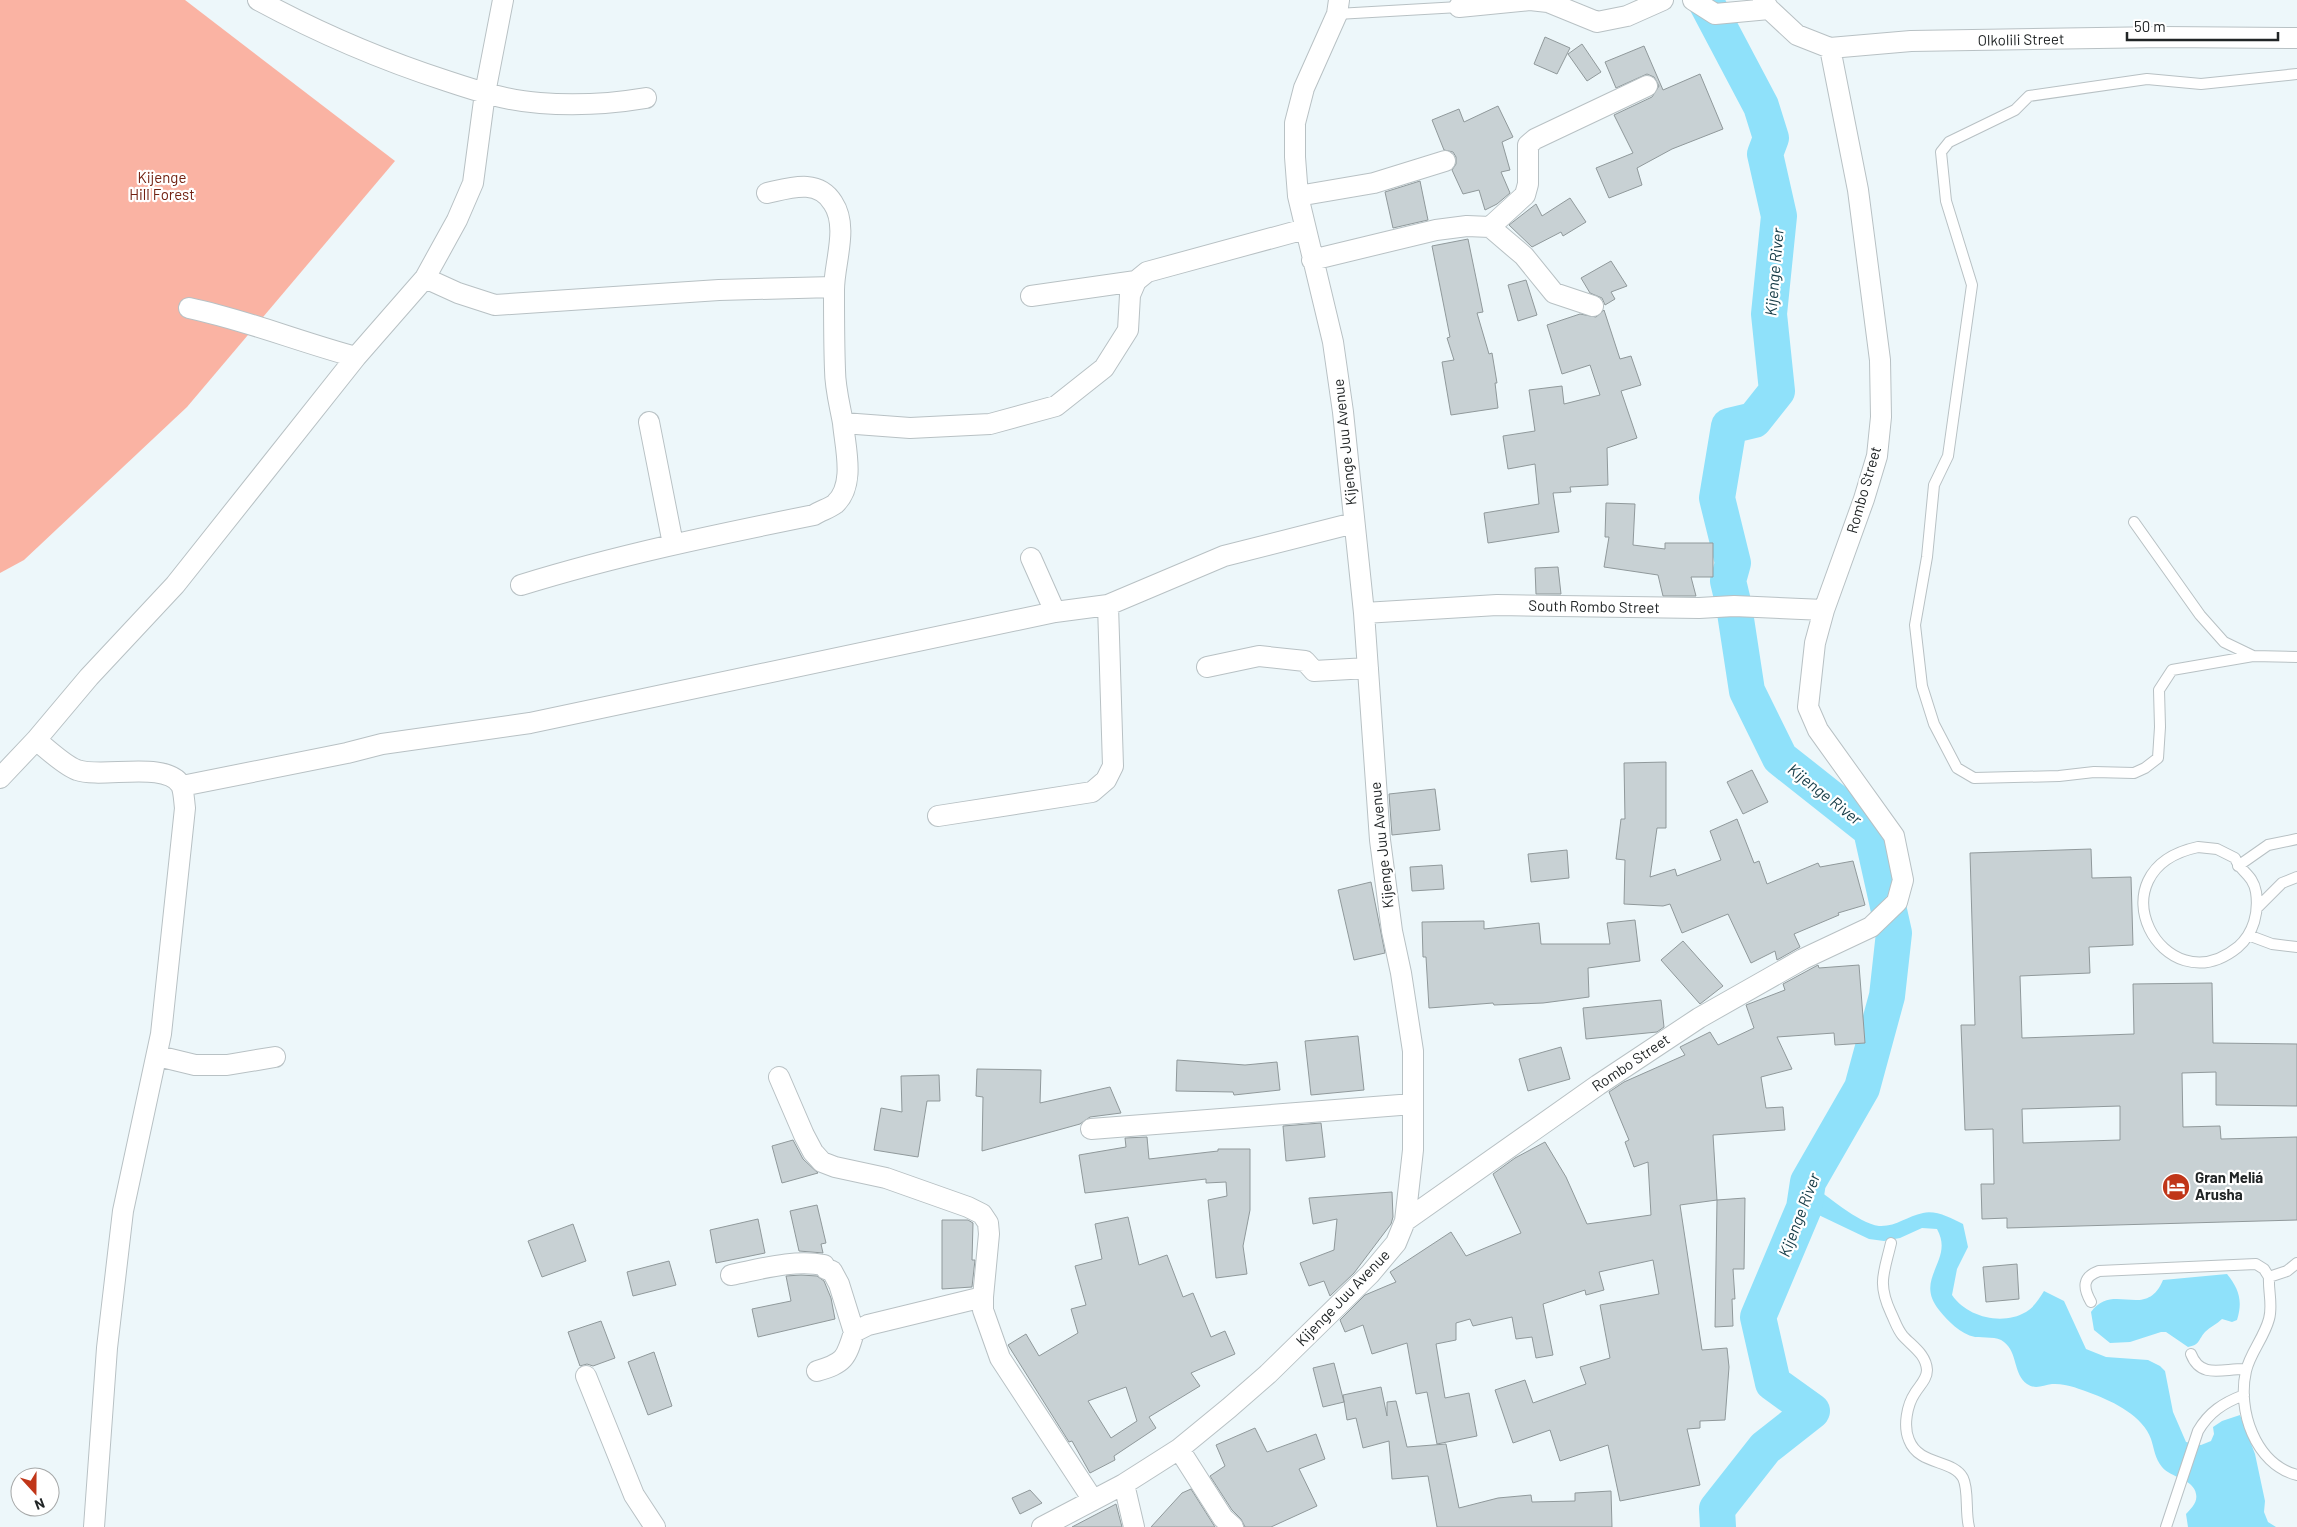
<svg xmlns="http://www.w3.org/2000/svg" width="2297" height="1527" font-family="Barlow,sans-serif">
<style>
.green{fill:#fab3a3}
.water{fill:#8fe1fa}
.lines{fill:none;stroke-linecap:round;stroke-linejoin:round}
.river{stroke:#8fe1fa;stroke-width:36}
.building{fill:#c8d1d4;stroke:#90999b;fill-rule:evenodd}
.lane-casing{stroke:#b8c1c4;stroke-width:12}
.street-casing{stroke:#b8c1c4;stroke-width:22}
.lane{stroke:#fff;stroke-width:10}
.street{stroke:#fff;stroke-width:20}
.labels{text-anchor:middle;stroke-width:4.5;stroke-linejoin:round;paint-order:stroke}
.street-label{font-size:15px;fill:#212526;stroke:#fff}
.park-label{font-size:15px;fill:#722111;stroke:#fff}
.poi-label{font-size:15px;font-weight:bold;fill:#212526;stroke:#fff;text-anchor:start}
.water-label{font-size:16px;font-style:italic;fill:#143a45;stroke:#fff}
</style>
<rect width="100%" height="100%" fill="#edf7fa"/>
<!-- green -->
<path class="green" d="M0,0H185L395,161L187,407L24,560L0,573Z"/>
<!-- water -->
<path class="water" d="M1808,1182C1826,1195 1858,1223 1879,1226C1896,1227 1907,1216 1923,1213C1936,1210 1951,1218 1963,1224L1968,1247L1957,1269L1952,1295C1967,1317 2002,1326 2026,1312C2034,1307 2039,1299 2044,1291L2064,1301L2086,1349L2106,1357L2148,1360L2160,1366L2165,1371L2173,1412L2186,1442L2201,1445L2211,1441L2214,1434L2213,1427L2222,1421L2240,1415L2255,1454L2265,1501L2264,1512L2268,1522L2276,1527H2188L2186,1514C2191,1509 2198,1502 2196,1494C2194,1479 2171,1478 2162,1467C2155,1459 2154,1448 2151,1439C2143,1416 2114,1402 2093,1394C2080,1389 2066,1383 2052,1384C2043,1385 2036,1390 2027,1384C2013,1374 2018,1353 2004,1342C1997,1336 1984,1338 1975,1337C1960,1334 1948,1321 1939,1310C1913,1278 1955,1261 1937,1229L1922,1228L1900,1238L1884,1241L1869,1239L1804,1208Z
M2227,1274C2239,1289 2243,1301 2237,1320L2232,1322L2222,1319C2217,1324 2210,1327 2205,1332C2198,1340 2200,1345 2188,1347L2166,1332H2161L2130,1342L2110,1343L2094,1330L2091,1312C2113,1281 2146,1321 2163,1280Z"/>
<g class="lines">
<!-- river -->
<path class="river" d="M1705,0L1761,106L1771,138L1765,154L1779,216L1769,314L1777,391L1754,420L1729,426L1717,498L1733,563L1728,581L1734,606L1747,691L1780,758L1871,830L1894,933L1887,996L1862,1088L1808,1182L1804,1208L1758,1317L1773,1383L1812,1411L1765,1448L1717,1509L1718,1527"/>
</g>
<!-- building -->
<path class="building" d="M1545,37L1570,48L1557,74L1534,64Z
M1582,44L1601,72L1587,81L1568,54Z
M1644,46L1663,90L1700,74L1723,129L1672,149L1637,168L1642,185L1609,198L1596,168L1633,153L1614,115L1652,97L1659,86L1654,77L1647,74L1616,88L1605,62Z
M1498,106L1513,137L1502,142L1510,170L1501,172L1510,193L1497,204L1485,210L1479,190L1463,194L1452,170L1456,164V157L1453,152L1444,150L1432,120L1459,109L1464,122Z
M1420,181L1428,220L1393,228L1385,192Z
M1570,198L1586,222L1563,236L1561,232L1532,247L1509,225L1536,204L1542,216Z
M1468,239L1483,312L1477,313L1489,354L1492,353L1497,383H1495L1498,408L1451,415L1442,362L1454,360L1447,338L1450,337L1432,246Z
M1611,261L1627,286L1611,292L1615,299L1605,305L1602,298L1590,293L1581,278Z
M1526,280L1537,315L1518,321L1508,285Z
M1604,310L1620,359L1631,356L1641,385L1621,391L1637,438L1607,448L1608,485L1570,487L1571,492L1553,493L1559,532L1488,543L1484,513L1539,504L1535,464L1508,469L1503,436L1535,431L1529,390L1562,386L1564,404L1600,395L1590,365L1562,374L1547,325L1580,314L1596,317Z
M1606,503L1635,504L1633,545L1665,549V543H1713V577H1691L1696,596H1663L1658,575L1604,567L1609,537H1605Z
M1558,567L1561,594H1536L1535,568Z
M1666,762V828H1657L1650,877L1675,869L1677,876L1721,860L1710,831L1737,819L1754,863L1759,861L1767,884L1818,863L1820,867L1853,861L1865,905L1838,913L1839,915L1794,934L1800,947L1777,960L1775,951L1751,963L1728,914L1682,933L1670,904L1663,906L1624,904L1625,860L1616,859L1621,819H1625L1624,763Z
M1752,770L1768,802L1743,814L1727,782Z
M1435,789L1440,830L1392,835L1389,794Z
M2091,849L2092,878L2131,877L2133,945L2089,947L2090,973L2020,976L2022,1038L2134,1034L2133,984L2212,983L2213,1043L2297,1044V1106L2216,1105V1072L2182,1073L2183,1127L2220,1126L2221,1139L2297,1137V1220L2007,1228V1218L1982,1219L1981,1184H1994L1993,1129L1965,1130L1961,1025H1975L1970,853ZM2120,1106V1140L2023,1143L2022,1109Z
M1567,850L1569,878L1531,882L1528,854Z
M1442,865L1444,889L1412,891L1410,867Z
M1371,882L1385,953L1354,960L1338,890Z
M1635,920L1640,961L1588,968L1589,997L1543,1003L1494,1005L1493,1003L1429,1008L1426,957H1423L1422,922L1484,921V929L1539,923L1541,944H1610L1607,923Z
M1683,941L1723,986L1700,1004L1661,960Z
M1818,965L1819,968L1859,965L1865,1043L1835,1045L1834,1033L1777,1037L1792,1069L1761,1077L1766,1108L1783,1107L1785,1130L1713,1135L1717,1200L1680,1205L1702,1350L1727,1348L1729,1367L1725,1420L1700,1421V1428L1687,1429L1700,1485L1620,1501L1608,1445L1560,1461L1550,1430L1513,1443L1495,1390L1525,1380L1533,1403L1586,1384L1580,1367L1610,1358L1600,1305L1659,1294L1653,1260L1599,1272L1604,1290L1586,1295L1585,1290L1543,1304L1553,1355L1536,1358L1532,1337L1516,1339L1512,1317L1473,1326L1470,1319L1456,1323V1340L1436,1344L1445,1398L1469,1393L1477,1436L1437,1444L1427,1392L1416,1394L1407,1343L1372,1354L1363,1325L1345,1332L1340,1320L1365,1295L1396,1282L1390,1272L1451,1232L1466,1256L1521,1233L1493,1174L1515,1158L1545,1142L1566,1177L1587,1224L1651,1215L1648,1162L1634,1167L1625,1142L1629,1140L1609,1092L1624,1082L1685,1055L1680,1047L1710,1032L1718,1045L1754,1028L1746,1005L1785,990L1783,984Z
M1661,1000L1664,1027L1657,1032L1586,1039L1583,1008Z
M1358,1036L1364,1090L1311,1095L1305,1041Z
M1561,1047L1570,1079L1528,1091L1519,1059Z
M1177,1060L1245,1065L1277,1062L1280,1090L1234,1095L1233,1092L1176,1091Z
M977,1069L1041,1070L1040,1103L1110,1087L1121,1113L1090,1117L1080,1124L982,1151L983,1097L976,1096Z
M939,1075L940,1101H927L918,1157L874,1150L881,1108L902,1112L901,1076Z
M1321,1123L1325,1157L1286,1161L1283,1126Z
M1147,1137L1149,1159L1218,1151V1149H1250V1210L1243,1246L1247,1274L1216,1278L1208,1200L1227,1196L1226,1182L1206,1183V1179L1085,1193L1079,1155L1126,1147L1125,1138Z
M793,1140L803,1159L818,1173L782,1183L772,1146Z
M1392,1192L1393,1217L1391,1224L1354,1273L1330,1296L1324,1281L1309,1286L1300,1263L1334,1250L1337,1219L1313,1224L1309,1198Z
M1745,1198L1744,1269H1733L1735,1299H1732L1733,1326L1715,1327L1717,1200Z
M817,1205L826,1243L821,1244L823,1253L799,1251L790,1211Z
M1128,1217L1139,1265L1167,1255L1183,1297L1193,1293L1211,1337L1225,1331L1235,1354L1191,1373L1200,1386L1149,1417L1156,1428L1114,1456L1115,1460L1090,1473L1072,1441L1069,1442L1008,1345L1026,1334L1039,1356L1078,1333L1071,1309L1086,1305L1075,1266L1102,1259L1095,1224ZM1126,1387L1137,1421L1111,1438L1088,1401Z
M758,1219L765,1253L716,1263L710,1230Z
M942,1220H968L973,1223L972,1260H975L972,1287L942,1289Z
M573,1224L586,1261L542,1277L528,1241Z
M669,1261L676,1285L633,1296L627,1272Z
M2017,1264L2019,1299L1986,1302L1983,1267Z
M801,1275L817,1276L824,1281L831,1298L835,1319L758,1337L752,1309L791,1301L786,1276Z
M601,1321L615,1358L593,1366L587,1364L580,1366L568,1332Z
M654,1352L672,1406L648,1415L628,1362Z
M1334,1363L1344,1402L1323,1407L1313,1368Z
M1381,1387L1387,1416V1402L1396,1401L1407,1447L1446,1444L1459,1508L1498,1498L1531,1495L1532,1502L1575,1501V1493L1611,1491L1612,1527H1437L1428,1476L1392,1479L1389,1441L1363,1448L1356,1418L1347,1420L1343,1395Z
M1255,1428L1267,1452L1316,1434L1325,1459L1299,1469L1317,1506L1271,1527H1245L1241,1519L1232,1510L1210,1476L1225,1466L1216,1445Z
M1191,1489L1215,1527H1151L1182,1493Z
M1030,1490L1042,1503L1020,1514L1012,1498Z
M1116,1504L1122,1527H1072Z"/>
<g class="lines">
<defs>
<path id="lane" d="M1337,14L1459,7
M2134,522L2200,615L2224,642L2253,656L2297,657
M2253,656L2172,670L2159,690L2160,727L2158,758L2145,768L2134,773L2094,772L2059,776L1974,778L1957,768L1934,724L1922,686L1915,625L1927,557L1934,485L1948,456L1972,285L1946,201L1941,152L1949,142L2015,110L2029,96L2147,79L2201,84L2297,74
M2198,847L2217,849L2235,858C2240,872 2253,874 2256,892C2259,912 2254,933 2238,947C2163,1008 2090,870 2198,847Z
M2238,866L2268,845L2297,839
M2257,908L2282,883L2297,877
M2248,935L2272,944L2297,947
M1891,1243C1884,1273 1877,1283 1891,1313C1895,1321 1897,1329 1903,1336C1912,1346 1926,1354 1927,1370C1927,1379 1920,1385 1915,1393C1907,1405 1903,1426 1909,1440C1919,1466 1953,1459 1963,1478C1969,1490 1965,1512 1969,1527
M2297,1263L2287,1271L2269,1277C2268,1291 2273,1305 2269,1319C2264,1338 2250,1353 2246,1371C2237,1410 2255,1464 2297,1475
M2091,1302C2083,1288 2082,1277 2099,1271L2256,1264L2264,1269L2269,1277
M2191,1354C2201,1380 2224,1368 2246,1369
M2166,1527L2198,1431C2209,1412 2223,1403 2244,1395"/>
<path id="street" d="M258,0C319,33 382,60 447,81C477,91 508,101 540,103C576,106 610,104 646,98
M1693,0L1715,14L1769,9
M1763,0L1769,9L1797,35L1830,48L1911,41L2163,37L2297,38
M1459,7L1530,0L1548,2L1597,22L1627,16L1663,0
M767,193C790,188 818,178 833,203C849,227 834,263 834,290C834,316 834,343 835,370C835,388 840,406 843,423L910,428L990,424L1056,406L1104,368L1128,330L1130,295L1136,281L1147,272L1305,229
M1298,196L1374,183L1445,161
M1490,227L1525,195L1528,184V145L1535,139L1647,86
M1312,260L1436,230L1467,226L1490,227L1524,256L1554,293L1593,306
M425,278L458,293L495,305L719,290L834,287
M1031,296L1136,281
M189,308C246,320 300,342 356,357
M649,422L673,544
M1031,558L1055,612
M521,585C618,555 715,535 814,515C820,511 830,508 835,504C856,485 845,447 843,423
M1364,613L1497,605L1699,608L1734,606L1824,610
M1207,667L1259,656L1305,661L1314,671L1368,668
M36,740C46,748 65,766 77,770C102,779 166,760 181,785C184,791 184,801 185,808L161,1034L123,1211L107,1348L94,1527
M0,778L36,740L89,677L175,585L356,357L425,278L457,220L473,183L485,93L503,0
M182,786L347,753L382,744L530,723L1055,612L1108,605L1224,556L1354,523
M938,816L1092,792L1106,780L1113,766L1108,605
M158,1056L195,1065H227L275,1057
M779,1077L804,1135L813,1152L822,1162L835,1167L886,1178L968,1207L982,1214L988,1223L989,1234L983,1297V1310L1000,1358L1093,1500
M1091,1129L1413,1104
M1405,1221L1598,1085L1699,1018L1803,959L1871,927L1897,902L1903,880L1894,836L1818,730L1808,707L1815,643L1824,610L1864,499L1877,456L1881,417L1880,360L1858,190L1830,48
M731,1275C761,1269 794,1259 824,1265L826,1269L832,1271L839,1284L854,1332
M817,1371C844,1363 846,1359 854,1332L868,1325L983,1297
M586,1376L634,1495L655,1527
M1179,1449L1223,1518L1233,1527
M1124,1484L1134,1527
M1042,1527L1124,1484L1179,1449L1229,1408L1268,1374L1370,1274L1396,1243L1405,1221L1413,1150V1051L1401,973L1392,931L1380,840L1364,613L1343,412L1333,342L1298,196L1295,157V123L1304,88L1337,14L1339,0"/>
</defs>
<!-- lane casing -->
<use href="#lane" class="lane-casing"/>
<!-- street casing -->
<use href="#street" class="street-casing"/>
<!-- lane -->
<use href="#lane" class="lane"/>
<!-- street -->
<use href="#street" class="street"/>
</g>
<!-- icons -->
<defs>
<symbol id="hotel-disc" viewBox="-11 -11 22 22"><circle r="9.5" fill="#c03619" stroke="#fff"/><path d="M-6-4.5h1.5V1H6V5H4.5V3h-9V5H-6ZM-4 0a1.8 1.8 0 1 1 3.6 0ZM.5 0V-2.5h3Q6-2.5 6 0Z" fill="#fff"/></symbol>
</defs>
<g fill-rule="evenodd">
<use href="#hotel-disc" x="2160" y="1171" width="32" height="32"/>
</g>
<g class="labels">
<!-- street labels -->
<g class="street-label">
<text transform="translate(2021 40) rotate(-1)" y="5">Olkolili Street</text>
<text transform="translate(1345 442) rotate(-96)" y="5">Kijenge Juu Avenue</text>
<text transform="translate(1864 490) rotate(-74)" y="5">Rombo Street</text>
<text transform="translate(1594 607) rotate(1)" y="5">South Rombo Street</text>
<text transform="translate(1382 845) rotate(-96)" y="5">Kijenge Juu Avenue</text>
<text transform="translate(1631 1063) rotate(-34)" y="5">Rombo Street</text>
<text transform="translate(1343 1298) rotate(-46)" y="5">Kijenge Juu Avenue</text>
</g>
<!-- park labels -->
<g class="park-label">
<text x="162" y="183">Kijenge<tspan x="162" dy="17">Hill Forest</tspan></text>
</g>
<!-- poi labels -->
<g class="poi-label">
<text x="2195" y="1183">Gran Meliá<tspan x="2195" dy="17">Arusha</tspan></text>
</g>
<!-- water labels -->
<g class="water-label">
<text transform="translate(1774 272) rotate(-85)" y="6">Kijenge River</text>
<text transform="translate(1825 794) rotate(38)" y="6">Kijenge River</text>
<text transform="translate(1799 1215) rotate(-69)" y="6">Kijenge River</text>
</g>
</g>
<!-- north arrow -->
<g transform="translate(35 1492) rotate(159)"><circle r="24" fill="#ffffff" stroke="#a6a8a8"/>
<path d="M0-4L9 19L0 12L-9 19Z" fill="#c03619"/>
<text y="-8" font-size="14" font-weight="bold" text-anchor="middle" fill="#212526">N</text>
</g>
<!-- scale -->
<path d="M2127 32v8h151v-8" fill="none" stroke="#212526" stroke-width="2.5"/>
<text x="2134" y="32" font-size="15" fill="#212526" stroke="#ffffff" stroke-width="4" paint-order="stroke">50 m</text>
</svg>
